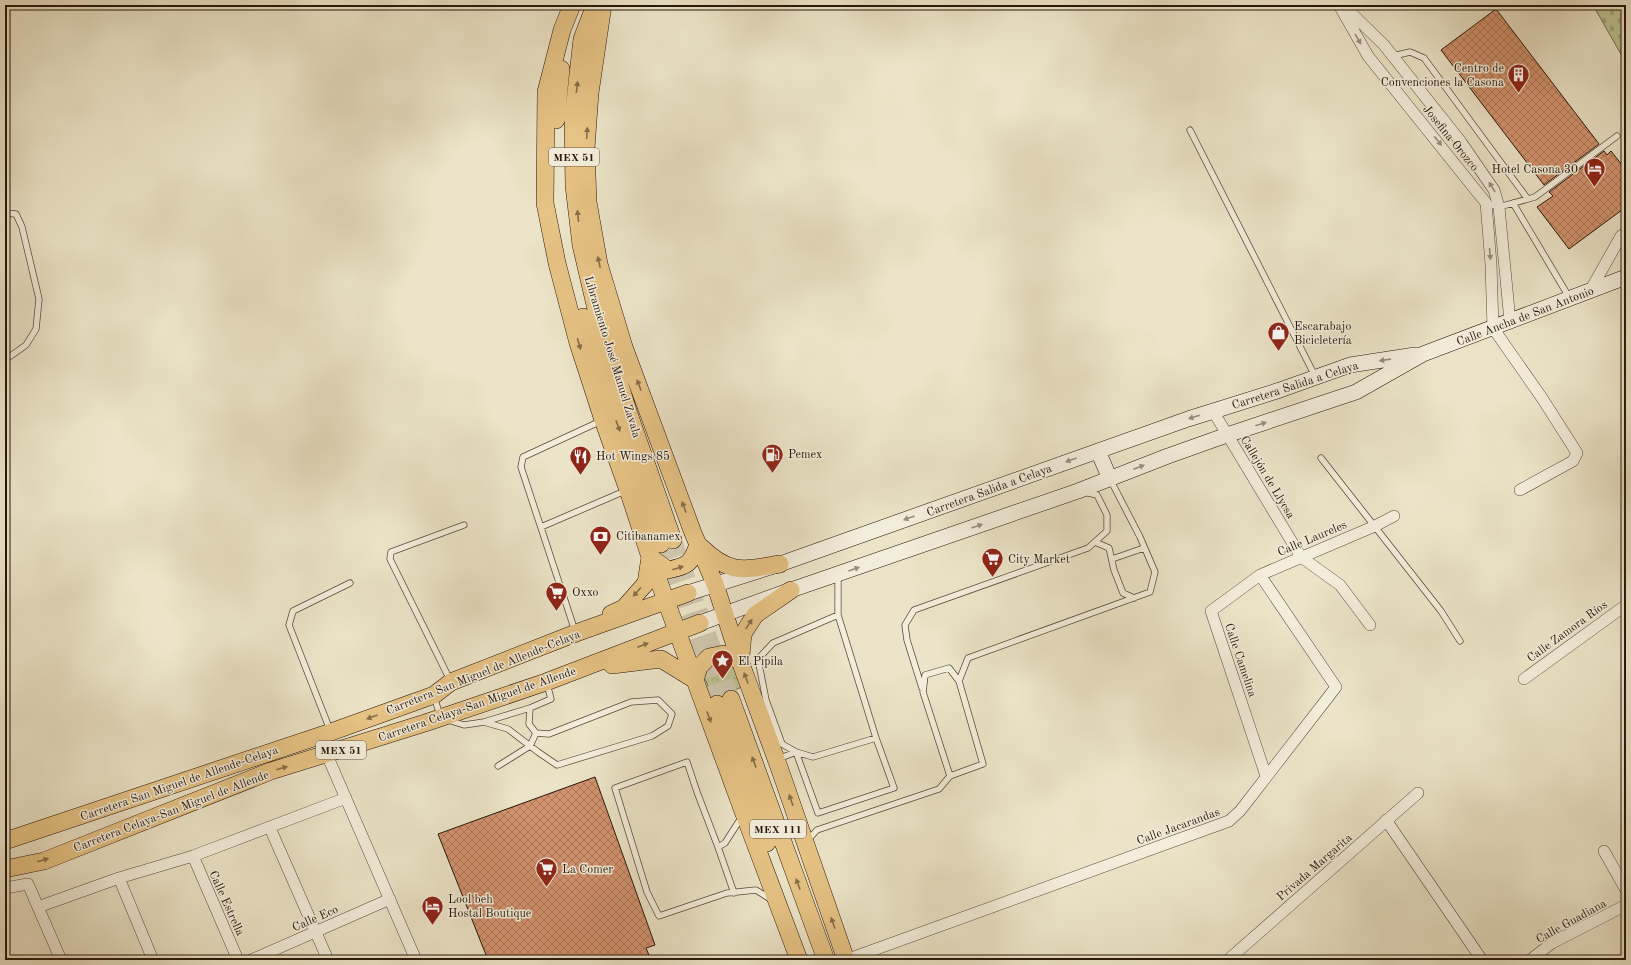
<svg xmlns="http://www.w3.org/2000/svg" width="1631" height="965" font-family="'Old Standard TT',serif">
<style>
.cemetery{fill:url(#cemetery-stones);stroke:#726c4e}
.park{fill:url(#park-crowns);stroke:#726c4e}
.building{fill:url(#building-cross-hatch);stroke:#27160a}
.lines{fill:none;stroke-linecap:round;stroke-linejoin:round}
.primary-tunnel{stroke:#cec5ac;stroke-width:17;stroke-dasharray:17 8;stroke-linecap:butt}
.lane-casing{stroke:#584a3a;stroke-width:7}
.street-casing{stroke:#584a3a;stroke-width:12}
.secondary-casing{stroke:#27160a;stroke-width:16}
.primary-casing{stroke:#27160a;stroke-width:18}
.lane{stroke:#f3eddb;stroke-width:5.5}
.street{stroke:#f3eddb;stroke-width:11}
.secondary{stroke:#f3eddb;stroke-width:15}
.primary{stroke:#e6c284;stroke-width:17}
.oneway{fill:#978c7d}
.oneway2{fill:#866c47}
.labels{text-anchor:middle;stroke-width:3;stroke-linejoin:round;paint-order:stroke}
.shield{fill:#f3eddb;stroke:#645649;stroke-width:1}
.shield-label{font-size:11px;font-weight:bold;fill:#27160a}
.poi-label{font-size:12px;fill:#27160a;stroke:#f3eddb;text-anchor:start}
.street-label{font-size:12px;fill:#27160a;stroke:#f3eddb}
</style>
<defs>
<pattern id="cemetery-stones" width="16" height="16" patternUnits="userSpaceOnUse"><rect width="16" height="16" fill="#bec292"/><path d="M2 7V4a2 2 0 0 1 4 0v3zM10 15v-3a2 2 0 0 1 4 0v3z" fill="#a3a67d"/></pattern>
<pattern id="park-crowns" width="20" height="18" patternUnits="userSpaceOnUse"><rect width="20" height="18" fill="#bec292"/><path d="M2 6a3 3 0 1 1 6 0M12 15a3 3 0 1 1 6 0" fill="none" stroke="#a3a67d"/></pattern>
<pattern id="building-cross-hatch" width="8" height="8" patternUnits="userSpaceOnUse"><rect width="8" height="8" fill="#d3936e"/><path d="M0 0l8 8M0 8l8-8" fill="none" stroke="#ab7759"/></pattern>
</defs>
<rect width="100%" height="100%" fill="#ece4c8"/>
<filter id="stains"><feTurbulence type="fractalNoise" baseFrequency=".005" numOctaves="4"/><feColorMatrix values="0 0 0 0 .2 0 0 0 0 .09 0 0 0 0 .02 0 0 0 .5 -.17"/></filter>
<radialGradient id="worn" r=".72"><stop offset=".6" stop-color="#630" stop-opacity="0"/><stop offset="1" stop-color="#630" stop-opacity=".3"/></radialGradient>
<!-- cemetery -->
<path class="cemetery" d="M1593,5H1626V63Z"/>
<!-- park -->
<path class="park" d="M723,660L733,665L742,687L713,699L704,676L711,663Z"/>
<!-- building -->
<path class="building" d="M1496,9L1599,144L1544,185L1441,50Z
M1604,151L1607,155L1611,151L1626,170V207L1569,249L1537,207L1553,196L1549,192Z
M595,777L655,945L646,948L651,960H488L438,834Z"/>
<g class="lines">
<!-- primary-tunnel -->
<path class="primary-tunnel" d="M673,540L731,699
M661,544L717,704"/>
<defs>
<path id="lane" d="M1393,56L1410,52L1424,58L1527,198
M1190,130L1315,376
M1486,203L1499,207L1535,197L1617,136
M1513,203L1569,297
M5,213L16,214L22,227L39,299L36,329L26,345L5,360
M1321,458L1441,611L1460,641
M541,527L625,491
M1095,542L1109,548L1114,570L1123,593L1134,598
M1112,559L1144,548
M838,575V615L876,738L894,788L818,813L796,752L782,744L766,700L758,659L773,643L838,615
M575,631L521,467L523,457L601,421
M450,680L390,559L391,552L464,525
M959,681L968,658L1150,592L1155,572L1140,537L1110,479
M922,688L907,640L905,625L914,610L1088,548L1107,531V515L1097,495L1084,492
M434,697L440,715
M448,720L464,725L484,722L508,729L538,752L557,765L652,736L668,726L672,714L658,700L631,702L549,734L536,733L529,724L530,708L551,699L547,684
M484,722L530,708
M330,730L289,625L293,611L350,583
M781,761L783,757L796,752L813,757L876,738
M498,766L530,746L536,733
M741,818L725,843L718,847L697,792L687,762L615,788L647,892L659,916L727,893L756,890L772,900
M807,841L817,830L939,789L950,776L983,764L959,681L949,668L925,675L923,692L950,776
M718,847L734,893"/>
<path id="street" d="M1339,5L1368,56L1486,203L1491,264L1493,328L1542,398L1577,453L1573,461L1520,490
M1345,7L1384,45L1461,142L1494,190L1499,207L1510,321
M1590,291L1621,236L1626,233
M1213,411L1301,557L1340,585L1370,625
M1524,679L1626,605
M327,755L416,960
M1266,776L1211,611L1260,575L1375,526L1394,516
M1386,820L1482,960
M270,828L328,960
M1604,851L1626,890
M193,856L238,960
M119,878L153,960
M5,888L28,884L61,960
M38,907L119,878L193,856L346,798
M251,960L390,899
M846,960L1229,821L1240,811L1336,687L1260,575
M1228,960L1418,793
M1530,960L1552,943L1626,905"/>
<path id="secondary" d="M1098,451L1110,479
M688,593L780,564L1188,419L1280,390L1350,365L1415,355
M700,623L791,590L1078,491L1168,456L1227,435L1356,392L1423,354L1626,277"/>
<path id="primary" d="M572,5L562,30L546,92L545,203L557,263L578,343L603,420L628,490L650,557L744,814L799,960
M595,5L582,39L573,119L574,186L581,245L596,309L629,414L673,540
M603,5L590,93L586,148L588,202L599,264L624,347L693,533L715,584L740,661L779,767L846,960
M556,120L561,69
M583,317L618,424L661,544
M701,547C730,575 743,570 780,564
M650,557L668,570C688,566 692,563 698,544
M611,614L624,608L646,583L650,557
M741,655L743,634L755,615L791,590
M612,665L661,659L695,680
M695,680L699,667L709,657L724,654L740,661
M731,699L826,960
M717,704L767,843
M5,841L331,732L434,695L451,682L576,633L688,593
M5,869L44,861L271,771L425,723L546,682L700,623"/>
</defs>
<!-- lane casing -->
<use href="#lane" class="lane-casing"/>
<!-- street casing -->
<use href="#street" class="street-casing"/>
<!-- secondary casing -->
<use href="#secondary" class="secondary-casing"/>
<!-- primary casing -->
<use href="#primary" class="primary-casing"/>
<!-- lane -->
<use href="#lane" class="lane"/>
<!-- street -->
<use href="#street" class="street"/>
<!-- secondary -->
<use href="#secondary" class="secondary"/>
<!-- primary -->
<use href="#primary" class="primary"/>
</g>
<!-- one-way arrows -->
<defs><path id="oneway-solid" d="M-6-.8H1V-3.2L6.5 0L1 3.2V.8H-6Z"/></defs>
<g class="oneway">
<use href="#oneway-solid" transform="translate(1358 39) rotate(60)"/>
<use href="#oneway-solid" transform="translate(1438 141) rotate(51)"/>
<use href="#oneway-solid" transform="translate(1492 187) rotate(-121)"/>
<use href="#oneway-solid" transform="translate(1490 254) rotate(85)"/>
<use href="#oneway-solid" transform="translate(1385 360) rotate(171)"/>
<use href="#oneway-solid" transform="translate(1194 417) rotate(162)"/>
<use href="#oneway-solid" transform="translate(1261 424) rotate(-18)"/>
<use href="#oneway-solid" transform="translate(1071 460) rotate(160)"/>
<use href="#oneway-solid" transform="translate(1139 467) rotate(-21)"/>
<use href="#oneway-solid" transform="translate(909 518) rotate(160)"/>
<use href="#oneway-solid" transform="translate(977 526) rotate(-19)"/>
<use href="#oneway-solid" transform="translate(854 569) rotate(-19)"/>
</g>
<g class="oneway2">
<use href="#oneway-solid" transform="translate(577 87) rotate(-83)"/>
<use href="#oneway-solid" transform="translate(587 133) rotate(-86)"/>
<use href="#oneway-solid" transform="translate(578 216) rotate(-96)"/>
<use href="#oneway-solid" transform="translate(599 262) rotate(-102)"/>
<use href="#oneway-solid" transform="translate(579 344) rotate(74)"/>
<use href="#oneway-solid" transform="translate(639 385) rotate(-110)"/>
<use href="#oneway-solid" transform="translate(618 426) rotate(70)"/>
<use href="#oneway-solid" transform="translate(684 507) rotate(-110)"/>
<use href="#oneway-solid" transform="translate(678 568) rotate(-17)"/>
<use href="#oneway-solid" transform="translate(637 592) rotate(132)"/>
<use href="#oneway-solid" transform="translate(749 624) rotate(-57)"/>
<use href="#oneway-solid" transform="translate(643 645) rotate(-21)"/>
<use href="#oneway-solid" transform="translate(746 678) rotate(-110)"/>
<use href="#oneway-solid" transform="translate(372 717) rotate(160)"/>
<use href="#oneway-solid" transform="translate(709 717) rotate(70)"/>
<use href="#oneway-solid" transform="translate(754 762) rotate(-110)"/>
<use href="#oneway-solid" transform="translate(282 768) rotate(-16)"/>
<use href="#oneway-solid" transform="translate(791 800) rotate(-109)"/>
<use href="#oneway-solid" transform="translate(43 860) rotate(-16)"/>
<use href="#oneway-solid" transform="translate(798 884) rotate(-110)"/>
<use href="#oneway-solid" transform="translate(833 923) rotate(-109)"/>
</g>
<!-- icons -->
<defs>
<symbol id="building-pin" viewBox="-11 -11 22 30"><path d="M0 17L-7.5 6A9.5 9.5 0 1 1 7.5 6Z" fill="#8f2418" stroke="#f3eddb"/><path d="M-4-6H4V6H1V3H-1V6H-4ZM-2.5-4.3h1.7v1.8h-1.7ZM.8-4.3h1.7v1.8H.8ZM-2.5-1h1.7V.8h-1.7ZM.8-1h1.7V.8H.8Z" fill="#fff"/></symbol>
<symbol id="hotel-pin" viewBox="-11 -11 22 30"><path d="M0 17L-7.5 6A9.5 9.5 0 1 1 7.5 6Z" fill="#8f2418" stroke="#f3eddb"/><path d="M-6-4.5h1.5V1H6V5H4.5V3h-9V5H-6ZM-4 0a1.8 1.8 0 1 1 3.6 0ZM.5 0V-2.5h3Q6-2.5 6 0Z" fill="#fff"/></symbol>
<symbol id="shop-pin" viewBox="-11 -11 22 30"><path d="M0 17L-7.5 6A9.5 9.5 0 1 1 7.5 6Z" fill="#8f2418" stroke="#f3eddb"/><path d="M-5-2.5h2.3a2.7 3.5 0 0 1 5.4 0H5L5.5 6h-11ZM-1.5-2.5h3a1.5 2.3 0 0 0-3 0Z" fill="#fff"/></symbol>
<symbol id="fuel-pin" viewBox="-11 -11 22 30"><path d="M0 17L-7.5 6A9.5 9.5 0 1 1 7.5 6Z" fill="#8f2418" stroke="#f3eddb"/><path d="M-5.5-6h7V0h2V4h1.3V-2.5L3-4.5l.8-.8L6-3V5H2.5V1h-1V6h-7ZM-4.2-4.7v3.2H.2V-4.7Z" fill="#fff"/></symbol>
<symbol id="restaurant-pin" viewBox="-11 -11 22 30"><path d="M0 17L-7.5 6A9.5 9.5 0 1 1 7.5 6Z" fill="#8f2418" stroke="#f3eddb"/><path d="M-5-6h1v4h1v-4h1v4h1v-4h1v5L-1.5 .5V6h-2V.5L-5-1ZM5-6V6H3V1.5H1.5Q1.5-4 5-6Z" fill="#fff"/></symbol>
<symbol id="bank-pin" viewBox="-11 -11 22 30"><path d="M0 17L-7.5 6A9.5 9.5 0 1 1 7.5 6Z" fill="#8f2418" stroke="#f3eddb"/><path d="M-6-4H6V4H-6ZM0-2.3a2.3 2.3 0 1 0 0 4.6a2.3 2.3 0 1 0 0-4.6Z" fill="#fff"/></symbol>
<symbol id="supermarket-pin" viewBox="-11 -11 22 30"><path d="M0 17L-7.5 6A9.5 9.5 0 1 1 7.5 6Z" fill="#8f2418" stroke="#f3eddb"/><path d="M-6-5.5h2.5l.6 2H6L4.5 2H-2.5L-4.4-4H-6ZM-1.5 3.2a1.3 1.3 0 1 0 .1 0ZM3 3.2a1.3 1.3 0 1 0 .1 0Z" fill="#fff"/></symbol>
<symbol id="sight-pin" viewBox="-11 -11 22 30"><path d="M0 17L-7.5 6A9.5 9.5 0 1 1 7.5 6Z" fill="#8f2418" stroke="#f3eddb"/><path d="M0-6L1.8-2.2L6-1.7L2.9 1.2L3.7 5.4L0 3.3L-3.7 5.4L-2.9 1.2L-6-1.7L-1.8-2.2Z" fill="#fff"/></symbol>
</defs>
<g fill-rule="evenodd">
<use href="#building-pin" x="1506" y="62" width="25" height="34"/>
<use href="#hotel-pin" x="1582" y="156" width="25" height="34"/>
<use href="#shop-pin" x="1266" y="320" width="25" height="34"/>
<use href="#fuel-pin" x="760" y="442" width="25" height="34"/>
<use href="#restaurant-pin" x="568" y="444" width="25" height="34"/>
<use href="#bank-pin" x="588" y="524" width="25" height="34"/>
<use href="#supermarket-pin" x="980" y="546" width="25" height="34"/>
<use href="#supermarket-pin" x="544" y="580" width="25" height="34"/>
<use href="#sight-pin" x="710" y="648" width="25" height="34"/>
<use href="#supermarket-pin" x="534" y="856" width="25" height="34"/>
<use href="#hotel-pin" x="420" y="894" width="25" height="34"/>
</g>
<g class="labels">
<!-- shield labels -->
<g class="shield">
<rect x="549" y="148" width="50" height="18" rx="3"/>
<rect x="316" y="741" width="50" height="18" rx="3"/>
<rect x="750" y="820" width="56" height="18" rx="3"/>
</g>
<g class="shield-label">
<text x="574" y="161">MEX 51</text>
<text x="341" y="754">MEX 51</text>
<text x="778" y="833">MEX 111</text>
</g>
<!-- poi labels -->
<g class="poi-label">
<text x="1504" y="72" text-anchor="end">Centro de<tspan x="1504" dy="14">Convenciones la Casona</tspan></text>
<text x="1578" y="173" text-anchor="end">Hotel Casona 30</text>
<text x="1294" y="330">Escarabajo<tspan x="1294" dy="14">Bicicletería</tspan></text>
<text x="788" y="458">Pemex</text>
<text x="596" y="460">Hot Wings 85</text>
<text x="616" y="540">Citibanamex</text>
<text x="1008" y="563">City Market</text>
<text x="572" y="596">Oxxo</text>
<text x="738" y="665">El Pipila</text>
<text x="562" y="873">La Comer</text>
<text x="448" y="903">Lool beh<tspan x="448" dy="14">Hostal Boutique</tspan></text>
</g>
<!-- street labels -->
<g class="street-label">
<text transform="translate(1451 138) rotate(51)" y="4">Josefina Orozco</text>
<text transform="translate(1525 316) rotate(-21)" y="4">Calle Ancha de San Antonio</text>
<text transform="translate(613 357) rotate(73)" y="4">Libramiento José Manuel Zavala</text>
<text transform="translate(1295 385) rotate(-18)" y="4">Carretera Salida a Celaya</text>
<text transform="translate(1268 477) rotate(59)" y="4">Callejón de Llycsa</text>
<text transform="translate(989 490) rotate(-20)" y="4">Carretera Salida a Celaya</text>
<text transform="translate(1312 538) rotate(-23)" y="4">Calle Laureles</text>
<text transform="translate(1567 631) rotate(-36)" y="4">Calle Zamora Ríos</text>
<text transform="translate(1241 660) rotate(71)" y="4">Calle Camelina</text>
<text transform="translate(483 672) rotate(-22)" y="4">Carretera San Miguel de Allende-Celaya</text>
<text transform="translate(477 704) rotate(-19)" y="4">Carretera Celaya-San Miguel de Allende</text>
<text transform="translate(179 783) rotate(-19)" y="4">Carretera San Miguel de Allende-Celaya</text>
<text transform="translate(171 811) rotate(-21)" y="4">Carretera Celaya-San Miguel de Allende</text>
<text transform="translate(1178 826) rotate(-20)" y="4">Calle Jacarandas</text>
<text transform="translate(1314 867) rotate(-41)" y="4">Privada Margarita</text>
<text transform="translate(227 903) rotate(66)" y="4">Calle Estrella</text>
<text transform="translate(315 918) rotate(-24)" y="4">Calle Eco</text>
<text transform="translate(1571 921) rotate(-29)" y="4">Calle Guadiana</text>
</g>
</g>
<!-- margin -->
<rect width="1631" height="965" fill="none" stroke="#ece4c8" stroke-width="20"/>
<rect x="6" y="6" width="1619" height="953" fill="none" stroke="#27160a" stroke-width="2"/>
<rect x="10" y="10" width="1611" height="945" fill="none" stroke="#27160a"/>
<rect width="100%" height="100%" filter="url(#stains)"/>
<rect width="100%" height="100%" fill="url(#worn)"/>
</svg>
